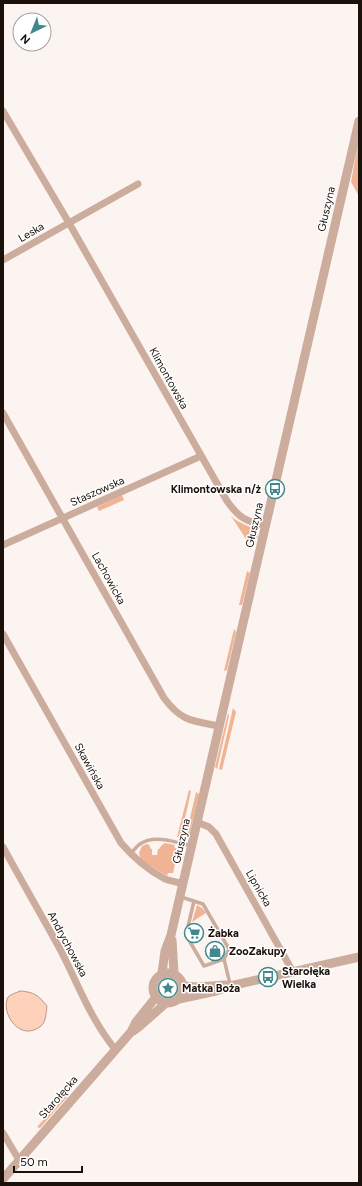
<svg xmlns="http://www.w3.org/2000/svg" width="362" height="1186" font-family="Figtree,sans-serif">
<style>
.green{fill:#f0b393}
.water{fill:#fdd1ba;stroke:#ba9786}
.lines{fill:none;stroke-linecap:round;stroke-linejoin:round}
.service{stroke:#ccac9c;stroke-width:3.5}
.minor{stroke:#ccac9c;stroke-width:7}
.tertiary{stroke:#ccac9c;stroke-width:9}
.labels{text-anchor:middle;stroke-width:3;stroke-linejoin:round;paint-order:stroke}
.street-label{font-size:11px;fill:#1c100b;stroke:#fff}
.poi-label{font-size:11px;font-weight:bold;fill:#1c100b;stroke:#fff;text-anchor:start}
</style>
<rect width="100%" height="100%" fill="#fbf4f0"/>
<!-- green -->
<path class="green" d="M359,139V196L351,182Z
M122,495L124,500L99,511L97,507Z
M231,516C240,526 257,525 258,537L249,549L250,545Z
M247,571L250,573L242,605H239Z
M234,629L236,632L227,670L224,671Z
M233,708L236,712L222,770L219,769Z
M228,713L229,716L217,769L215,767Z
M189,790L191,791L181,836L177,837Z
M196,792L199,794L189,836L185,840Z
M165,843L175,845L174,847L178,850L173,873H168L167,876L141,860L139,853L142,846L147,844L149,845L151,849H152V855H157L158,849H159L162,845Z
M197,905L202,908L206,913L192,922Z
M165,980H171L176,984V990L172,995H164L166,992L169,993L173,988L168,983L163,988L165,990L162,993L160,988L161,985Z
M66,1095L67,1097L40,1128L37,1127Z"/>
<!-- water -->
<path class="water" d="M20,991C34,992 38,995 47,1006C46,1013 46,1022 41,1026C20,1043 0,1013 8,997C11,994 16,993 20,991Z"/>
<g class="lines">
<!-- service -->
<path class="service" d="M131,853C134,850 137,846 140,844C154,834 176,842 191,846
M181,897L203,904L229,949L224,959L204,966L186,935L194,901
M224,959L230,984"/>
<!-- minor -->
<path class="minor" d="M3,111L69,223L227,501C239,518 246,522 266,525
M3,260L138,184
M3,413L164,698C181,721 192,721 219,726
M3,545L201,456
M3,634L121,843C133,857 148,870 165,879C170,881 177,882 183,884
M197,822L209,827L216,834L293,972
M3,847C22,882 42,916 61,951C78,984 91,1020 115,1049
M3,1133L19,1160"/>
<!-- tertiary -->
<path class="tertiary" d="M172,940L174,973
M153 988a15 15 0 1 1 30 0a15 15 0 1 1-30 0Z
M162,973L165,951L171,935L359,121
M184,986L197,987L225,985
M179,999L216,991L230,986L359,957
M133,1031L140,1026L166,1003
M3,1179L131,1032L136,1022L156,997"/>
</g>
<!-- icons -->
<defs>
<symbol id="bus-ring" viewBox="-11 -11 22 22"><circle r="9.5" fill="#fff" stroke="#41898c" stroke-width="1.5"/><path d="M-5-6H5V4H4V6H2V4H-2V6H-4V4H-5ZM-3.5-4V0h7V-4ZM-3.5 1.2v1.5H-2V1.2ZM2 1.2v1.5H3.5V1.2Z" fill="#41898c"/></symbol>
<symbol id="supermarket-ring" viewBox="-11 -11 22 22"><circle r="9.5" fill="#fff" stroke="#41898c" stroke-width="1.5"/><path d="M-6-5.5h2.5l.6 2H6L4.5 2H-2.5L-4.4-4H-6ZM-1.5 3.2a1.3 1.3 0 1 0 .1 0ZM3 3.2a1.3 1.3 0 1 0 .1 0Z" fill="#41898c"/></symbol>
<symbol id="shop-ring" viewBox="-11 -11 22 22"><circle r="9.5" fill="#fff" stroke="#41898c" stroke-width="1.5"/><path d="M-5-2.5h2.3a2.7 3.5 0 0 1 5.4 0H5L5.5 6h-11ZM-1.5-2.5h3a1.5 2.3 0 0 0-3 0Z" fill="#41898c"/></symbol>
<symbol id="sight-ring" viewBox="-11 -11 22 22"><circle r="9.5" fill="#fff" stroke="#41898c" stroke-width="1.5"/><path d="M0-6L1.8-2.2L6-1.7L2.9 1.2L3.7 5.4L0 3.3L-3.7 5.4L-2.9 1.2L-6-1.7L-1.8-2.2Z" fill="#41898c"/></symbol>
</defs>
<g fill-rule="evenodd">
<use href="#bus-ring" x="264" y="478" width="22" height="22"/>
<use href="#supermarket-ring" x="183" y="922" width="22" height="22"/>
<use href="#shop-ring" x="204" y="940" width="22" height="22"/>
<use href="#bus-ring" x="257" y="966" width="22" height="22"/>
<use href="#sight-ring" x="157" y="977" width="22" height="22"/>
</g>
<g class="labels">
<!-- street labels -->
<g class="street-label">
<text transform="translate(326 209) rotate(-77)" y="4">Głuszyna</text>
<text transform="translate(31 232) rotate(-30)" y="4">Leska</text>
<text transform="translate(169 378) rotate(61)" y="4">Klimontowska</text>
<text transform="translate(97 491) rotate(-24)" y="4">Staszowska</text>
<text transform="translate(254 525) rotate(-77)" y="4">Głuszyna</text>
<text transform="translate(109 578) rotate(61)" y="4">Lachowicka</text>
<text transform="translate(90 766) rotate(61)" y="4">Skawińska</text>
<text transform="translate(181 841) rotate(-77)" y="4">Głuszyna</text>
<text transform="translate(259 888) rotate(60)" y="4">Lipnicka</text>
<text transform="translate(68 944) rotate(62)" y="4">Andrychowska</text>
<text transform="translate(58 1097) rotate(-49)" y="4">Starołęcka</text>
</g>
<!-- poi labels -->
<g class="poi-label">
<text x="261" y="493" text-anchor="end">Klimontowska n/ż</text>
<text x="208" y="937">Żabka</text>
<text x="229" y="955">ZooZakupy</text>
<text x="282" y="975">Starołęka<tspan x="282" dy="13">Wielka</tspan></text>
<text x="182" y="992">Matka Boża</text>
</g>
</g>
<!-- border -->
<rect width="362" height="1186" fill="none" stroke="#1c100b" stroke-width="8"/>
<!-- north arrow -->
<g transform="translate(32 32) rotate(223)"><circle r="19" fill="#ffffff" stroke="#a49f9d"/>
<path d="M0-3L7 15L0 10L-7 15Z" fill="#41898c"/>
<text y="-6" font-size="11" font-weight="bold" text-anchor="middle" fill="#1c100b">N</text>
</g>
<!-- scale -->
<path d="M14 1166v6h68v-6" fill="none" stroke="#1c100b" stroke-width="2"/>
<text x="20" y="1166" font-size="12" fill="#1c100b" stroke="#ffffff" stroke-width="3" paint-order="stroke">50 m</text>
</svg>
